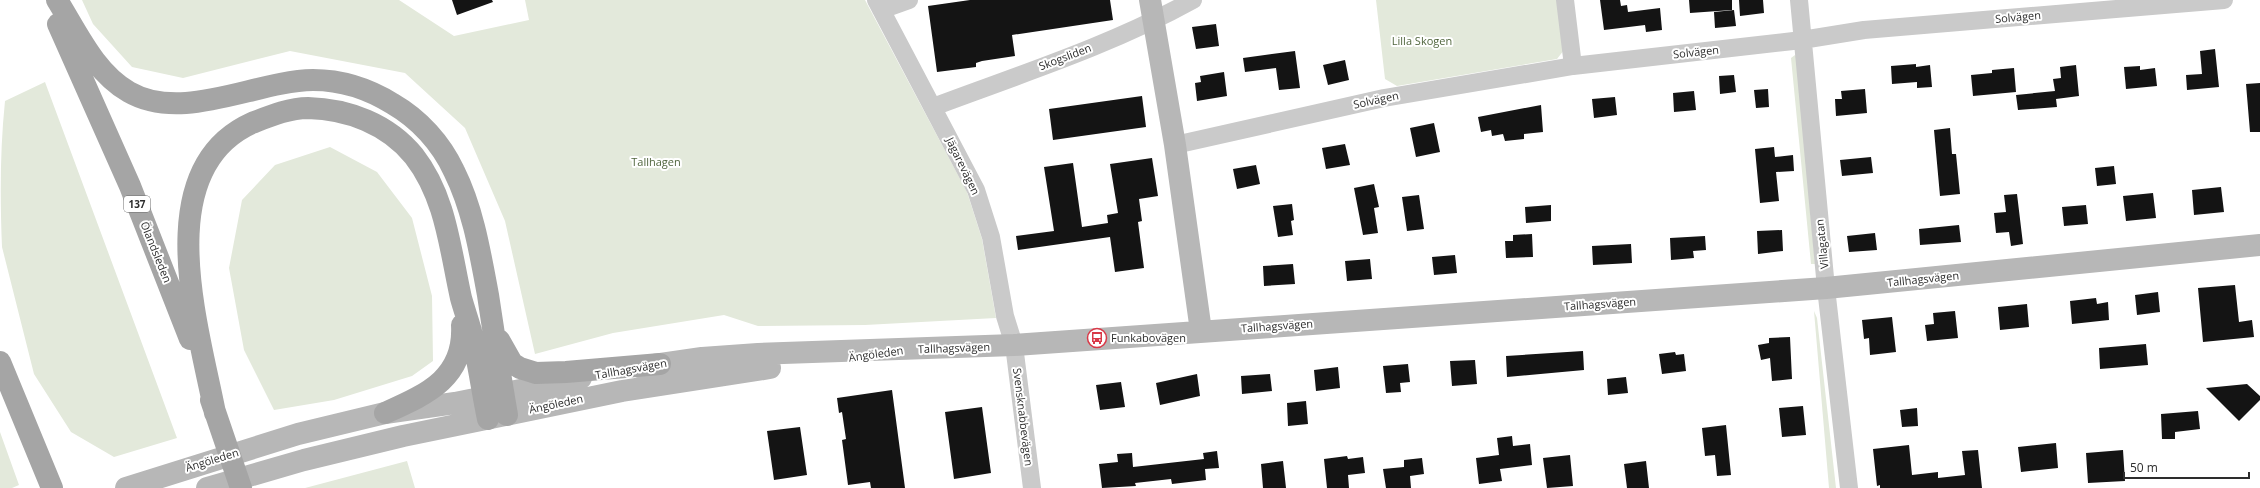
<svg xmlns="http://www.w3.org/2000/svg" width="2260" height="488" font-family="'Open Sans',sans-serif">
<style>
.green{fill:#e3e9db}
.building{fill:#141414}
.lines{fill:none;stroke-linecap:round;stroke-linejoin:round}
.street{stroke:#cacaca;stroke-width:18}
.secondary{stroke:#b7b7b7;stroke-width:22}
.primary{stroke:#a5a5a5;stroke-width:22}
.labels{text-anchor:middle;stroke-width:4;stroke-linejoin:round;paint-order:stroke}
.shield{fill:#fff;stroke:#6c6c6c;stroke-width:1}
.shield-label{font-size:10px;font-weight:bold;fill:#2d2d2d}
.street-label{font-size:11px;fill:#2d2d2d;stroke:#fff}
.park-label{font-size:11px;fill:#50653d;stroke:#fff}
.poi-label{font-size:11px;fill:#2d2d2d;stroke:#fff;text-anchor:start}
</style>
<rect width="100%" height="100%" fill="#fff"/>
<!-- green -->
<path class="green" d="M82,0H399L454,36L529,20L525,0H865L967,192L982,239L996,318L865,325L758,326L724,315L613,333L535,354L505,221L465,128L405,73L290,51L183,78L132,67L93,24Z
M1376,0H1559L1564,50L1557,59L1397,86L1385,79Z
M1795,55L1797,57L1815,264H1811L1791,58Z
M45,82L177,438L114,457L71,432L34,374L2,247C0,199 0,149 5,101Z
M330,147L377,172L412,218L432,296L433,361L412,376L334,400L274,410L244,350L229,268L242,200L275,165Z
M1814,311L1817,318L1836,488H1829Z
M0,432L19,485L12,488H0Z
M407,461L415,488H305Z"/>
<!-- building -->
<path class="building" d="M452,0H492L493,2L457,15Z
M970,0H1110L1113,20L1012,35L1015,56L982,61L976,63V67L937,72L928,6Z
M1600,0H1620L1621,6L1627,5L1628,12L1660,8L1662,30L1646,32L1645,25L1604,30Z
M1689,0H1732V10L1690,13Z
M1739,0H1763L1764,13L1740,16Z
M1734,10L1736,26L1715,28L1714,12Z
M1216,24L1219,46L1196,49L1192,27Z
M2215,49L2219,87L2187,90L2186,75L2202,74L2200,51Z
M1295,51L1300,88L1279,90L1276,68L1245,72L1243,58Z
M1345,60L1349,80L1328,85L1323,65Z
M1916,64V67L1930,65L1932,87L1917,88V82L1892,84L1891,66Z
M2076,65L2079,96L2056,99L2057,107L2018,110L2016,95L2055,91L2053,79L2061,78L2060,67Z
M2140,66V70L2155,68L2157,86L2126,89L2124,67Z
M2014,68L2016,92L1973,96L1971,75L1992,73V70Z
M1224,72L1227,96L1197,101L1195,83L1201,82L1200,76Z
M1734,75L1736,92L1720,94L1719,76Z
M2260,83V132H2250L2246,84Z
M1768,89L1769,107L1756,108L1754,90Z
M1865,89L1867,113L1836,116L1835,99H1842L1841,91Z
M1694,91L1696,110L1674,112L1673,93Z
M1142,96L1146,127L1053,140L1049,109Z
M1615,97L1617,115L1594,118L1592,99Z
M1541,105L1543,132L1524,134V139L1505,141L1503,134L1492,136L1491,130L1481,132L1478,117Z
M1434,123L1440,152L1416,157L1410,128Z
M1950,128L1952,154H1956L1960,194L1940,196L1934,130Z
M1345,144L1350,165L1326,169L1322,148Z
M1774,147L1775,157L1793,155L1794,171L1776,172L1779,201L1760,203L1755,149Z
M1871,157L1873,173L1842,176L1840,160Z
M1152,158L1158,196L1139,199L1142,221L1138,222L1144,268L1115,272L1110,237L1018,250L1016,236L1054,231L1044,167L1073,163L1082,227L1108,223L1107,215L1118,213L1110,164Z
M1256,165L1260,184L1237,189L1233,169Z
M2114,166L2116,184L2097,186L2095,168Z
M1374,184L1379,207L1374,208L1378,233L1363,235L1354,188Z
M2221,187L2224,212L2194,215L2192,190Z
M2153,193L2156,218L2126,221L2123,196Z
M2017,194L2023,244L2011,246L2009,232L1996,233L1994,213L2006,212L2004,195Z
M1419,195L1424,229L1407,231L1402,197Z
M1292,204L1294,220L1291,221L1293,235L1278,237L1273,206Z
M1551,205V221L1526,223L1525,207Z
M2086,205L2088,224L2064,226L2062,207Z
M1959,225L1961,242L1920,245L1919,229Z
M1782,230L1783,251L1758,254L1757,231Z
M1875,233L1877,250L1849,252L1847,236Z
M1532,234L1533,257L1506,258L1505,241H1513V235Z
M1705,236L1706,250L1693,251L1694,258L1671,260L1670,238Z
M1631,244L1632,263L1593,265L1592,246Z
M1455,255L1457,273L1434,275L1432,257Z
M1370,259L1372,279L1347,281L1345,261Z
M1293,264L1295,284L1264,286L1263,266Z
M2235,285L2239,322L2252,320L2254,337L2203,342L2198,288Z
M2158,292L2160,312L2137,315L2135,295Z
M2096,298L2097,304L2108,302L2109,320L2072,324L2070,301Z
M2027,304L2029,327L2000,330L1998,307Z
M1955,311L1958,338L1927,341L1925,325L1934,324L1933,313Z
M1892,317L1896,352L1870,355L1869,338L1864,339L1862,320Z
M1790,337L1792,379L1772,381L1770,358L1761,360L1758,345L1769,343V338Z
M2146,344L2148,365L2100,369L2099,348Z
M1583,351L1584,370L1507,377L1506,356Z
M1675,352L1676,355L1684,354L1686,371L1662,374L1659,354Z
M1475,360L1477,384L1452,386L1450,361Z
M1408,364L1410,382L1400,383L1401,392L1386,393L1383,366Z
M1338,367L1340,388L1316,391L1314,370Z
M1197,374L1200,396L1160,405L1156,383Z
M1270,374L1272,391L1242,394L1241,376Z
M1626,377L1628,393L1608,395L1607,379Z
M1121,382L1125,407L1100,410L1096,385Z
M2247,384L2260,396V400L2239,421L2206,388Z
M892,390L905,488H871L870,482L848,485L842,440L846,439L842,412L839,413L837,398Z
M1306,401L1308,424L1288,426L1287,403Z
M1803,406L1806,435L1782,437L1779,408Z
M982,407L991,473L954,479L945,412Z
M1917,408L1918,426L1902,427L1900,410Z
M2198,411L2200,429L2175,432V439H2162L2161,414Z
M1726,425L1731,475L1717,476L1715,455L1705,456L1702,428Z
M800,427L807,475L774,480L767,431Z
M1512,436L1513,446L1530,444L1532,465L1500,469L1502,481L1479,484L1476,458L1499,455L1497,438Z
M2056,443L2058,468L2021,472L2018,447Z
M1909,445L1912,475L1938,472V478L1965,475L1962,451L1978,450L1982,488H1880V485L1877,486L1873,449Z
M2123,450L2125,481L2088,483L2086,453Z
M1217,451L1219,468L1205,469L1206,480L1172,484L1171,479L1135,483L1136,486L1102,488L1099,464L1118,462L1117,454L1132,453L1133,467L1204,459L1203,453Z
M1570,455L1573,486L1547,488L1543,458Z
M1347,456L1348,459L1363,457L1365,473L1348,475L1349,488H1327L1324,459Z
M1422,458L1424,474L1410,476L1411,488H1386L1383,469L1404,467V460Z
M1283,461L1286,488H1263L1261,464Z
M1646,461L1649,488H1627L1624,464Z"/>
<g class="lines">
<!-- street -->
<path class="street" d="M876,0L976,190L991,237L1005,316L1014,345L1032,488
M1565,0L1573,66
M1799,0L1826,288L1849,488
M881,10L909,0
M933,107C1021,74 1112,45 1193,0
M1175,145L1384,98L1573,66L1802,40L1864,30L2224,0"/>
<!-- secondary -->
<path class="secondary" d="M1150,0L1175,145L1201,331
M640,367L702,358L758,354L1014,345L1826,288L2260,245
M126,488L298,434L385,413L455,403L581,378
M207,488L304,460L403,436L622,391L770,368"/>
<!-- primary -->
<path class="primary" d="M57,0C77,32 95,73 129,92C183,123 255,81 313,80C341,80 369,89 393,104C419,119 441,143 454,171C473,209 480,252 488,295C494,335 500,375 507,415
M58,24L130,186L190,339
M499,340L512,363L520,368L536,373L566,372L660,364
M0,362L52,488
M211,400L241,488
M215,413C199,329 148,170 252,123C270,116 289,108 308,108C348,109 388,124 414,156C446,197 450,249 461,298C464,309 468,320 471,331C478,360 482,390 488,419
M385,413C427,394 465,378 462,325"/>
</g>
<!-- icons -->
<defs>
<symbol id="bus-ring" viewBox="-11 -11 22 22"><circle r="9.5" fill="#fff" stroke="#d93948" stroke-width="1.5"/><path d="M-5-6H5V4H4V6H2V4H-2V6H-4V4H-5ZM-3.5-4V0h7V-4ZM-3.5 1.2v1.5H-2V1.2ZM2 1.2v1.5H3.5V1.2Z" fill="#d93948"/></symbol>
</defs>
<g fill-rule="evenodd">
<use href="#bus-ring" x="1086" y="327" width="22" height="22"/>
</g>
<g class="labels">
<!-- shield labels -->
<rect class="shield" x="124" y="196" width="26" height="16" rx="3"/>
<g class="shield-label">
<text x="137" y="208">137</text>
</g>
<!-- street labels -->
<g class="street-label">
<text transform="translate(2018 17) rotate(-5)" y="4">Solvägen</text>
<text transform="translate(1696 52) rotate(-6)" y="4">Solvägen</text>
<text transform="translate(1065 57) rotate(-21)" y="4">Skogsliden</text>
<text transform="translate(1376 100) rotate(-12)" y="4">Solvägen</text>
<text transform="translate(963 166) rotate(64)" y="4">Jägarevägen</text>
<text transform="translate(1822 244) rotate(-96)" y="4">Villagatan</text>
<text transform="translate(156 252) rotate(68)" y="4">Ölandsleden</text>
<text transform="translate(1923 279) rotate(-6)" y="4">Tallhagsvägen</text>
<text transform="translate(1600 304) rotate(-4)" y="4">Tallhagsvägen</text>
<text transform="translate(1277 326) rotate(-4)" y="4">Tallhagsvägen</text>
<text transform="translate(954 348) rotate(-2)" y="4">Tallhagsvägen</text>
<text transform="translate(876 354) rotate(-8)" y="4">Ängöleden</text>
<text transform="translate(631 369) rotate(-10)" y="4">Tallhagsvägen</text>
<text transform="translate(556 404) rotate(-12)" y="4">Ängöleden</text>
<text transform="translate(1023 417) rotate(83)" y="4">Svensknabbevägen</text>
<text transform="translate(212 460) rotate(-17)" y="4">Ängöleden</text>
</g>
<!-- park labels -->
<g class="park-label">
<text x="1422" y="45">Lilla Skogen</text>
<text x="656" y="166">Tallhagen</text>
</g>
<!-- poi labels -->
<g class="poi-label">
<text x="1111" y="342">Funkabovägen</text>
</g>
</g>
<!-- scale -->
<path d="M2124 472v6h125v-6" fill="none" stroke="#2d2d2d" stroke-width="2"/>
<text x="2130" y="472" font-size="12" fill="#2d2d2d" stroke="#ffffff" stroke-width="3" paint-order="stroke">50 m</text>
</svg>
